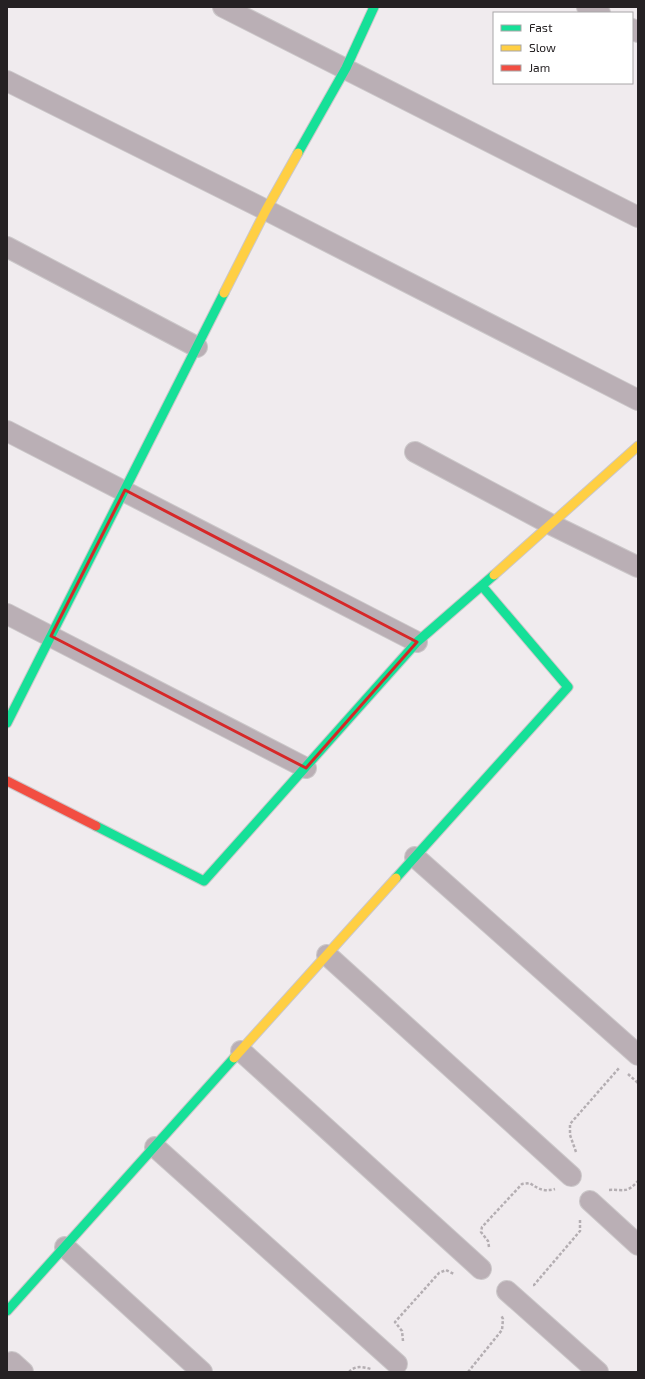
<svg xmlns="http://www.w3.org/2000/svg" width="645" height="1379" font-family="'Exo 2',sans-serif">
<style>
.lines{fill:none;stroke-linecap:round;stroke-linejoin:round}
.street-casing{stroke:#cbc7c9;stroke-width:22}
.fast-casing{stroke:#cbc7c9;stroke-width:11}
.slow-casing{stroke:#cbc7c9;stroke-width:11}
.jam-casing{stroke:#cbc7c9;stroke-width:11}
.path{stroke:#b4aeb2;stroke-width:2.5;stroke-dasharray:3 2;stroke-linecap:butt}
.street{stroke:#baafb5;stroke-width:20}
.fast{stroke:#16e098;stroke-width:9}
.slow{stroke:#ffcf43;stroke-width:9}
.jam{stroke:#f24e42;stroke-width:9}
.marked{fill:none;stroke:#d62828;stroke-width:3;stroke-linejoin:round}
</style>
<rect width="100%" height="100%" fill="#f0ebee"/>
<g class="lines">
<defs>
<path id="street" d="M223,7L638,217
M587,7L600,13
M632,29L638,32
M7,81L266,210L638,400
M7,247L197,347
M7,431L417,642
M415,452L552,525L638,567
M7,614L306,768
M415,857L638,1055
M327,955L571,1176
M241,1051L481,1269
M155,1147L397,1364
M590,1201L638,1245
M65,1247L202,1372
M507,1291L598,1372
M12,1362L23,1372"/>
<path id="fast" d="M298,153L346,68L374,7
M7,723L224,293
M96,826L204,881L417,642L494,575
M396,878L568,687L482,586
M7,1311L234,1058"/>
<path id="slow" d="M224,293L266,210L298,153
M494,575L638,446
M234,1058L396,878"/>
<path id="jam" d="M7,781L96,826"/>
</defs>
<!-- street casing -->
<use href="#street" class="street-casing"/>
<!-- fast casing -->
<use href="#fast" class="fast-casing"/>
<!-- slow casing -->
<use href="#slow" class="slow-casing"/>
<!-- jam casing -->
<use href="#jam" class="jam-casing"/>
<!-- path -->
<path class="path" d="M628,1074L638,1083
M576,1152L570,1135V1124L620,1067
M609,1190C625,1189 626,1194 638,1181
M489,1247L488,1241L481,1232L482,1227L522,1184L530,1183C538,1189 544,1192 555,1189
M533,1285H534L580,1231V1220
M403,1341L402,1331L395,1322L439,1273L446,1270L454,1274
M349,1372C355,1365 363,1367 371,1369
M468,1372L502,1330L503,1319L501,1315"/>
<!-- street -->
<use href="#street" class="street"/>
<!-- fast -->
<use href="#fast" class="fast"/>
<!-- slow -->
<use href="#slow" class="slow"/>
<!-- jam -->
<use href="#jam" class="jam"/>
</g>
<!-- marked area -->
<path class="marked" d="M125,490L417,642L306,768L51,636Z"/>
<!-- border -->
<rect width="645" height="1379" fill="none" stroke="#252123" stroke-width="16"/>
<!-- legend -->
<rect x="493" y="12" width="140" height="72" fill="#ffffff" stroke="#a8a6a7"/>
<rect x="501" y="25" width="20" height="6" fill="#16e098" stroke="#a8a6a7"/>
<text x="529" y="32" font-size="12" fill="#252123">Fast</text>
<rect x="501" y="45" width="20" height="6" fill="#ffcf43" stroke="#a8a6a7"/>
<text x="529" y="52" font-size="12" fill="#252123">Slow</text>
<rect x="501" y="65" width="20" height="6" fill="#f24e42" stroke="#a8a6a7"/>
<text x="529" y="72" font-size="12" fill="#252123">Jam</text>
</svg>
